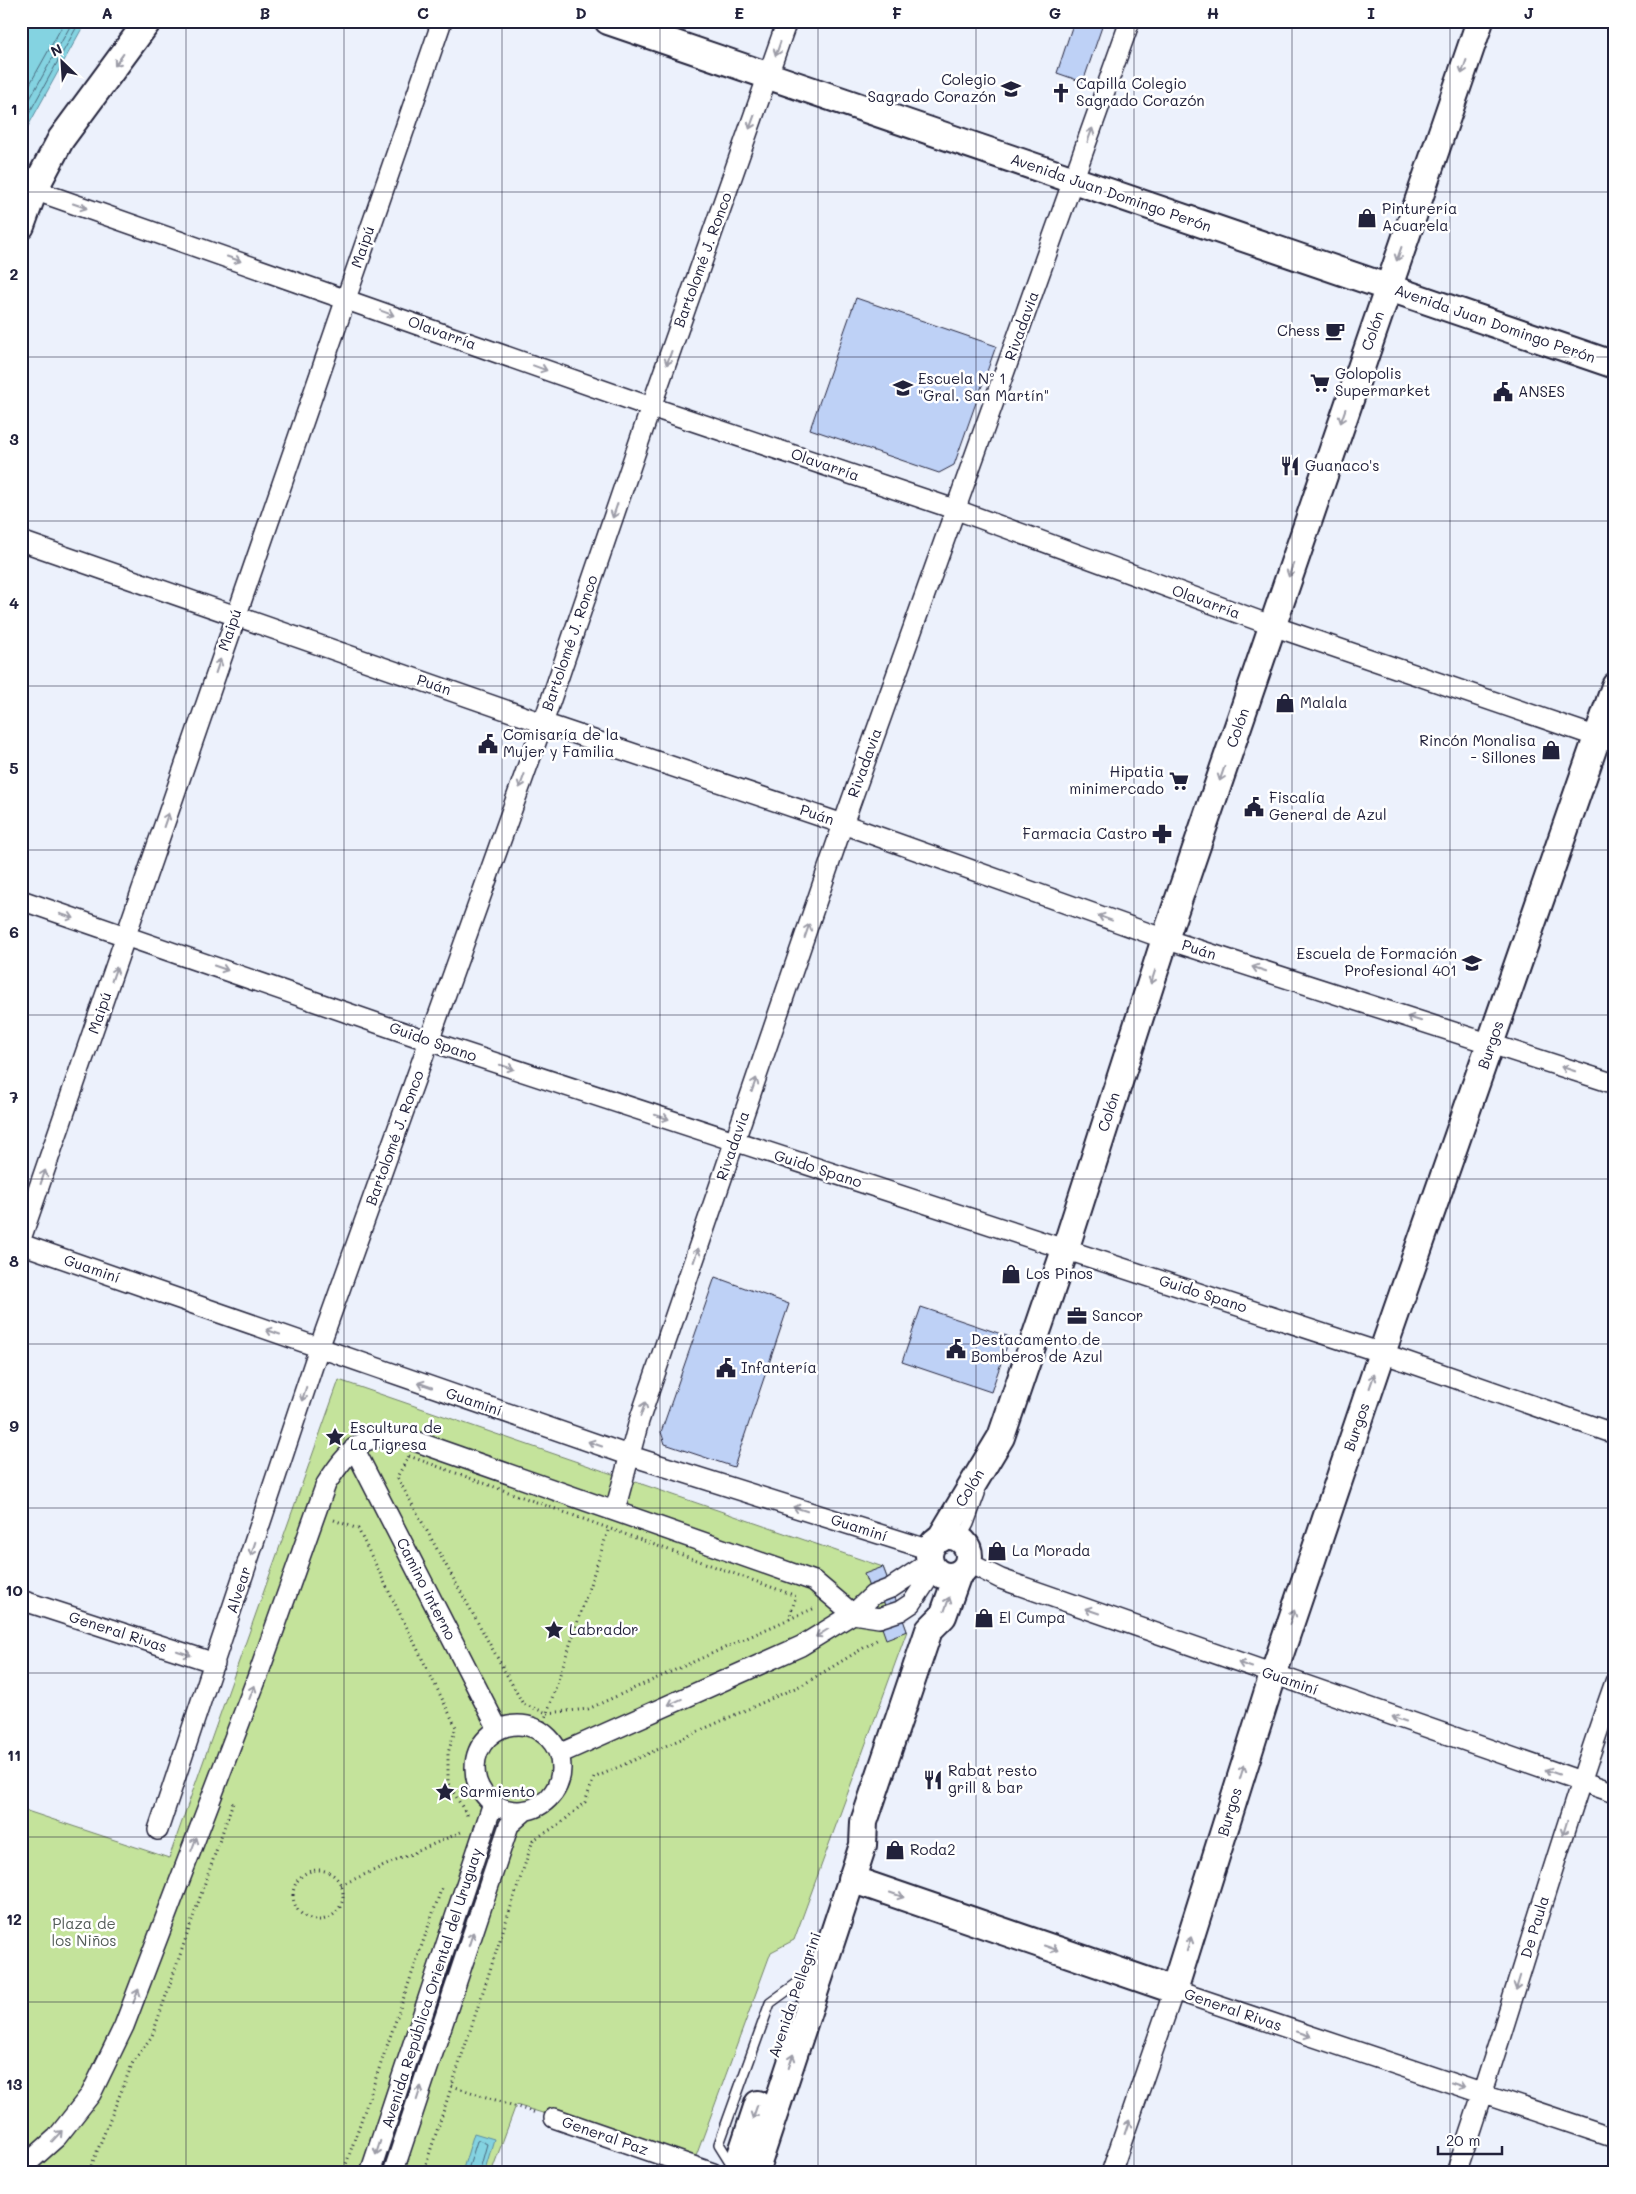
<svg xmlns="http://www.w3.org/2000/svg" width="1636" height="2194" font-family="Mali,sans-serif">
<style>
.green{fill:#c4e39b;stroke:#73826b}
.water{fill:#84d3e1;stroke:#5d8c9f}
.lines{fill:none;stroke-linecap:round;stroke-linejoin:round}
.shore{stroke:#49697d;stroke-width:1}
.building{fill:#bed1f6;stroke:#22223b}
.lane-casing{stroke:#22223b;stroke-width:12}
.street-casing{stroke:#22223b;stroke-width:22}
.secondary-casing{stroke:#22223b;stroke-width:30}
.path{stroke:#22223b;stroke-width:3;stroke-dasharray:1 4;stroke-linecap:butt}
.lane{stroke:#fff;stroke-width:9}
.street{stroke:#fff;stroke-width:19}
.secondary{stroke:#fff;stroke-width:26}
.oneway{stroke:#9c9ca7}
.grid{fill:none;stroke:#22223b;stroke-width:1;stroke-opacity:0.55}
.labels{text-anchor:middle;stroke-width:5;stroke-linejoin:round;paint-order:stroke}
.poi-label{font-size:15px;fill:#22223b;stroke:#fff;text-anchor:start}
.street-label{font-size:15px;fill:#22223b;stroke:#fff}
.park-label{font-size:15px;fill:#535c58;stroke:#fff}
.neatline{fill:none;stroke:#22223b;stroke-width:2}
.grid-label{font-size:16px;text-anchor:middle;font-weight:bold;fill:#22223b}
</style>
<rect width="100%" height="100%" fill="#ecf1fc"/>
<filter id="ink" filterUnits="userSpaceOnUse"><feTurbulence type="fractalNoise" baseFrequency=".02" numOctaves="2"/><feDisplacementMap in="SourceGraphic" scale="10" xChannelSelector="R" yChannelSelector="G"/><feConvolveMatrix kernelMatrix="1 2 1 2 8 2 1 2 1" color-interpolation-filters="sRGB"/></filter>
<g filter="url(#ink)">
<!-- green -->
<path class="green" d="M339,1380L883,1567L907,1631L794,1940L771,1952L695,2159L516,2105L491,2173H21V1809L169,1858Z"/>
<!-- water -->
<path class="water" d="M21,21H86L21,139Z
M474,2133L494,2139L484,2173H464L462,2172Z"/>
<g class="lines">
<!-- shore -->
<path class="shore" d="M21,100L65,21
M21,115L73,21
M21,128L80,21
M467,2173L477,2141L479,2140L487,2144L479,2173"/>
</g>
<!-- building -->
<path class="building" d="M1074,21H1104L1083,82L1057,73Z
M856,298L996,346L954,465L939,473L810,429Z
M715,1277L789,1304L734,1467L665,1444L661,1432Z
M921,1307L1010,1337L991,1392L902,1362Z
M883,1567L889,1583L870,1590L864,1574Z
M894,1593L897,1604L886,1608L882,1598Z
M901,1614L907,1631L886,1639L880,1622Z"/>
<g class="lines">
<defs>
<path id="lane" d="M960,1540L969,1524L980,1494
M734,2168L719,2144L770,2003L799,1982"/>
<path id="street" d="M34,190L651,407L957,510L1273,626L1615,743
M21,541L543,723L843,824L1165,939L1615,1084
M21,900L429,1041L1382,1353L1615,1434
M21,1239L442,21
M21,1244L631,1456L930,1550
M354,1448L498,1729
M615,1510L639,1421L843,824L1130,21
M967,1562L1001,1579L1615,1793
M21,1600L215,1663
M475 1768a43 43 0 1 1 86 0a43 43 0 1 1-86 0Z
M559,1754L801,1646L853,1614L873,1595L891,1588L930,1562
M158,1830L319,1348L543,723L651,407L787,21
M554,2118L713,2173
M21,2169L57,2137L91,2094L124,2026L257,1678L326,1484C348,1451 365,1428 409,1439L814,1581L853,1614L879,1618L900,1611L912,1603L934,1570
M370,2173L493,1803
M393,2173L509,1825L526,1810
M1111,2173L1174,1990L1615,2138
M1456,2173C1512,2010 1557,1844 1615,1682"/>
<path id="secondary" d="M608,21L1615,365
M21,226L34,190L61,139L148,21
M929 1556a20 20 0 1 1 40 0a20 20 0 1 1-40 0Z
M940,1539L1001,1437L1065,1250L1165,939L1480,21
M851,1879L1174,1990L1273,1675L1382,1353L1615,686
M743,2173L741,2155L758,2104
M751,2173L758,2163L863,1845L864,1822L929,1630L943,1616L958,1574"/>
</defs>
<!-- lane casing -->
<use href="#lane" class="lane-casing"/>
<!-- street casing -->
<use href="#street" class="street-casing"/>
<!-- secondary casing -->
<use href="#secondary" class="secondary-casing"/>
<!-- path -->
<path class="path" d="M409,1456L796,1596L789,1619L588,1709L547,1713L523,1704L397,1477Z
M334,1520L358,1529L456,1727L448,1753V1783L467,1815L466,1818
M789,1619L815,1608
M541,1731L609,1528
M293 1895a25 25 0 1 1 50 0a25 25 0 1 1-50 0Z
M341,1885L461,1832
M452,2086L536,2113
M85,2173L90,2169L133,2062L152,2036L233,1802
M343,2173L442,1887
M423,2173L533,1840L560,1824L585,1802L594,1778L804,1684L880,1638"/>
<!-- lane -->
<use href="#lane" class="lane"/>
<!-- street -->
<use href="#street" class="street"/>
<!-- secondary -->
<use href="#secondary" class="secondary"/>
</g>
<!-- one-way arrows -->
<defs><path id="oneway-shaft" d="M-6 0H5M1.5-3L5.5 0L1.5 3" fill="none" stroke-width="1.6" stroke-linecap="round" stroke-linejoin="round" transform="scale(1.25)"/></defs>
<g class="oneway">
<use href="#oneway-shaft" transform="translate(778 49) rotate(109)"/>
<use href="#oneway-shaft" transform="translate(119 60) rotate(126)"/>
<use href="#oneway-shaft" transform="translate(1464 67) rotate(109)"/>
<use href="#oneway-shaft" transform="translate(752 122) rotate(110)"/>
<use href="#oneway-shaft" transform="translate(1090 135) rotate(-70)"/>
<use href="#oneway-shaft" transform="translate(80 206) rotate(19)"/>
<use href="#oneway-shaft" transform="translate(1399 254) rotate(109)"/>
<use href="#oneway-shaft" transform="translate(234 259) rotate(19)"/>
<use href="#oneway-shaft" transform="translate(387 313) rotate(20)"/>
<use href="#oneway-shaft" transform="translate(669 358) rotate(110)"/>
<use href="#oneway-shaft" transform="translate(540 368) rotate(20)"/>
<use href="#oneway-shaft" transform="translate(1343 416) rotate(109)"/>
<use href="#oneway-shaft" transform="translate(615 511) rotate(109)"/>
<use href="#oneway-shaft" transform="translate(1291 570) rotate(109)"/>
<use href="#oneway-shaft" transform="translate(218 666) rotate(-71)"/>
<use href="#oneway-shaft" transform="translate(1222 774) rotate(109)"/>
<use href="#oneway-shaft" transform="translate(522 781) rotate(110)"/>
<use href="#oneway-shaft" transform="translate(166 820) rotate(-71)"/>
<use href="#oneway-shaft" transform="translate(67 916) rotate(18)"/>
<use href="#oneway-shaft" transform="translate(1105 918) rotate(-160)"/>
<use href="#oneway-shaft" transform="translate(807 931) rotate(-71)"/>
<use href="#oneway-shaft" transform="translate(221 968) rotate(19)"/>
<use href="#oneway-shaft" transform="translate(1259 969) rotate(-162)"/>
<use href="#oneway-shaft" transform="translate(114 974) rotate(-71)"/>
<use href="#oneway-shaft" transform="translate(1153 977) rotate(108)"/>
<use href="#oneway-shaft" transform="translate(1414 1019) rotate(-162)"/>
<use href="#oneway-shaft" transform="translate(507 1067) rotate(18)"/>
<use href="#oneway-shaft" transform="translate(1568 1069) rotate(-162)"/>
<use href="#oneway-shaft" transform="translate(754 1085) rotate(-71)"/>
<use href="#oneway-shaft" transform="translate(662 1117) rotate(18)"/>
<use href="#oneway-shaft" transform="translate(43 1177) rotate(-71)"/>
<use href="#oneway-shaft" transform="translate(696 1255) rotate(-71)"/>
<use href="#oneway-shaft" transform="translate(273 1332) rotate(-161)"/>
<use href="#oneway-shaft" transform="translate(1372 1381) rotate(-71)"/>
<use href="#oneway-shaft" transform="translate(425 1385) rotate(-161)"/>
<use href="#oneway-shaft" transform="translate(304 1394) rotate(108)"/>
<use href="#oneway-shaft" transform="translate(643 1409) rotate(-71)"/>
<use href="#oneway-shaft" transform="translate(595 1444) rotate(-161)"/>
<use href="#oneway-shaft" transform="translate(800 1509) rotate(-162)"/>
<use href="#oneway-shaft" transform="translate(253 1549) rotate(108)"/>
<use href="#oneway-shaft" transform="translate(947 1604) rotate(-70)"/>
<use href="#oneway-shaft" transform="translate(1092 1611) rotate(-161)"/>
<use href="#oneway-shaft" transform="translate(1292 1617) rotate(-71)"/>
<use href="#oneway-shaft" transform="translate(822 1633) rotate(148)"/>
<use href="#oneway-shaft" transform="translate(184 1653) rotate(18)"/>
<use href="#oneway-shaft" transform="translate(1245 1665) rotate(-161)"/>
<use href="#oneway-shaft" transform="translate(252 1692) rotate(-69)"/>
<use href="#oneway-shaft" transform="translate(675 1702) rotate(156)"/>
<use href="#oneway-shaft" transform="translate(1399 1719) rotate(-161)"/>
<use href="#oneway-shaft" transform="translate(1242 1772) rotate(-73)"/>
<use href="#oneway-shaft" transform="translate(1552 1772) rotate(-161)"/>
<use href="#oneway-shaft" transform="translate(1565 1828) rotate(107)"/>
<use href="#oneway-shaft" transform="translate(194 1844) rotate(-69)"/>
<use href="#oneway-shaft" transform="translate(897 1895) rotate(19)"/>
<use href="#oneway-shaft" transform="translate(471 1939) rotate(-72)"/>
<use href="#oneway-shaft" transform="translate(1189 1944) rotate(-73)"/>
<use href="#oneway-shaft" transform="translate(1051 1948) rotate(19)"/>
<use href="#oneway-shaft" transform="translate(1518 1983) rotate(107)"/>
<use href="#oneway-shaft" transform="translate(136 1996) rotate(-69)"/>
<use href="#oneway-shaft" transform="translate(1304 2034) rotate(19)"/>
<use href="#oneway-shaft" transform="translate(791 2061) rotate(-72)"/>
<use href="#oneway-shaft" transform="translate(1458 2085) rotate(19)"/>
<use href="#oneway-shaft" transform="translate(419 2093) rotate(-72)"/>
<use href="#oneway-shaft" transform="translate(755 2112) rotate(109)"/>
<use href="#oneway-shaft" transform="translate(1127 2127) rotate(-71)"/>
<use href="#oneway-shaft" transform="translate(57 2136) rotate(-47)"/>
<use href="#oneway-shaft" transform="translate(378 2148) rotate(108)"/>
</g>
</g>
<!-- grid -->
<path class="grid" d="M186,21V2173M344,21V2173M502,21V2173M660,21V2173M818,21V2173M976,21V2173M1134,21V2173M1292,21V2173M1450,21V2173M21,192H1615M21,357H1615M21,521H1615M21,686H1615M21,850H1615M21,1015H1615M21,1179H1615M21,1344H1615M21,1508H1615M21,1673H1615M21,1837H1615M21,2002H1615"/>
<!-- icons -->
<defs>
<symbol id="school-bare" viewBox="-9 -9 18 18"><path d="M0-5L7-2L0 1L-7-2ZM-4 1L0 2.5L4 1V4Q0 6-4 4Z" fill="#22223b" stroke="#fff" stroke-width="2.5" paint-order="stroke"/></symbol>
<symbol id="church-bare" viewBox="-9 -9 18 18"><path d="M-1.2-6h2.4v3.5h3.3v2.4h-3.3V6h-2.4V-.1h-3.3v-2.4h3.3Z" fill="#22223b" stroke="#fff" stroke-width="2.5" paint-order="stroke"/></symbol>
<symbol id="shop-bare" viewBox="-9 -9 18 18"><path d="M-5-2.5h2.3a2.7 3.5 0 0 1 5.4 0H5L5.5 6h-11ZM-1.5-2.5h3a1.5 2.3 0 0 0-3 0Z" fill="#22223b" stroke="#fff" stroke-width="2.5" paint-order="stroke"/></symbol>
<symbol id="cafe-bare" viewBox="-9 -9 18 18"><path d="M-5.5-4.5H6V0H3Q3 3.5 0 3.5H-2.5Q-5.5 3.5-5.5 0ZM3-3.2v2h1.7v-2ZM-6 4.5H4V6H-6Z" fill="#22223b" stroke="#fff" stroke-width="2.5" paint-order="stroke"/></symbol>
<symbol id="supermarket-bare" viewBox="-9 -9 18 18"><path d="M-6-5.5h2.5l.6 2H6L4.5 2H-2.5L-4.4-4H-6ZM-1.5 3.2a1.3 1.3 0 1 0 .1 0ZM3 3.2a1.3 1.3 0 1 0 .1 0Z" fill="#22223b" stroke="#fff" stroke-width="2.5" paint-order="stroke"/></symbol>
<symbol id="civic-bare" viewBox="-9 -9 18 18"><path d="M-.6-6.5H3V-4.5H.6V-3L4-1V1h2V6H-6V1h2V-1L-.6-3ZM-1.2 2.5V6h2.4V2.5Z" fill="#22223b" stroke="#fff" stroke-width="2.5" paint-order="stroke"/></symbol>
<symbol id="restaurant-bare" viewBox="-9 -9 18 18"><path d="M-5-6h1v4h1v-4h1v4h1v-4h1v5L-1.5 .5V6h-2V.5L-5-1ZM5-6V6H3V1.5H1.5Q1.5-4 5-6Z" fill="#22223b" stroke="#fff" stroke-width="2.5" paint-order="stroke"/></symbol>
<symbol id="pharmacy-bare" viewBox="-9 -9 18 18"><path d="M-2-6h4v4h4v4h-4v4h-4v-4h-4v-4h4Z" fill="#22223b" stroke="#fff" stroke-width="2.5" paint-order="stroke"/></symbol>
<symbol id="office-bare" viewBox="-9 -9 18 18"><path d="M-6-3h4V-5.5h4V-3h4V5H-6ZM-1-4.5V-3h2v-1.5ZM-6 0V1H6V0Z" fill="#22223b" stroke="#fff" stroke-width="2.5" paint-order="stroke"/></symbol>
<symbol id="sight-bare" viewBox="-9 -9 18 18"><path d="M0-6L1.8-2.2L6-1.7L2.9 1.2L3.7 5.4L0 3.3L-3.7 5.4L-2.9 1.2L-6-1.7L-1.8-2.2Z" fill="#22223b" stroke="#fff" stroke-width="2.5" paint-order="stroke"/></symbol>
</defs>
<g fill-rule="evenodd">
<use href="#school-bare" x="997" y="75" width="28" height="28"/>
<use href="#church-bare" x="1047" y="79" width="28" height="28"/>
<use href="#shop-bare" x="1353" y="204" width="28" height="28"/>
<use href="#cafe-bare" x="1321" y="317" width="28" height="28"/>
<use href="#supermarket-bare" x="1306" y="369" width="28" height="28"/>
<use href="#school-bare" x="889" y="374" width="28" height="28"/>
<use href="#civic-bare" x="1489" y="378" width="28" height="28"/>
<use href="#restaurant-bare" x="1276" y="452" width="28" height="28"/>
<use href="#shop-bare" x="1271" y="689" width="28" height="28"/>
<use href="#civic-bare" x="474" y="730" width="28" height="28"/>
<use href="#shop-bare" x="1537" y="736" width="28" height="28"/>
<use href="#supermarket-bare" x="1165" y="767" width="28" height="28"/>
<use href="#civic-bare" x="1240" y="793" width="28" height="28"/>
<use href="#pharmacy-bare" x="1148" y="820" width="28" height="28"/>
<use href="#school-bare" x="1458" y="949" width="28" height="28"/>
<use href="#shop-bare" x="997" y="1260" width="28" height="28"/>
<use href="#office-bare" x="1063" y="1302" width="28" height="28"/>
<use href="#civic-bare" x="942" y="1335" width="28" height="28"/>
<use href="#civic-bare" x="712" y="1354" width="28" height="28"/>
<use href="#sight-bare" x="321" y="1423" width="28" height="28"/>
<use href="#shop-bare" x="983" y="1537" width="28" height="28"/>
<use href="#shop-bare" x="970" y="1604" width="28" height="28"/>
<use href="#sight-bare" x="540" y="1616" width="28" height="28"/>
<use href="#restaurant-bare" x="919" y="1766" width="28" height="28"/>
<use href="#sight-bare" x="431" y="1778" width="28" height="28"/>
<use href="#shop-bare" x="881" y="1836" width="28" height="28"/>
</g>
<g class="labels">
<!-- poi labels -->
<g class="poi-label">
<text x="996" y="85" text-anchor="end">Colegio<tspan x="996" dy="17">Sagrado Corazón</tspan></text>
<text x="1076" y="89">Capilla Colegio<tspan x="1076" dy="17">Sagrado Corazón</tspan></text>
<text x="1382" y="214">Pinturería<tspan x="1382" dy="17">Acuarela</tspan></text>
<text x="1320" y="336" text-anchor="end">Chess</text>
<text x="1335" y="379">Golopolis<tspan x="1335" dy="17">Supermarket</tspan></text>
<text x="918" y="384">Escuela Nº 1<tspan x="918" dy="17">"Gral. San Martín"</tspan></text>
<text x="1518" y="397">ANSES</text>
<text x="1305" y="471">Guanaco's</text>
<text x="1300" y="708">Malala</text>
<text x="503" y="740">Comisaría de la<tspan x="503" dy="17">Mujer y Familia</tspan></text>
<text x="1536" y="746" text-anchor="end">Rincón Monalisa<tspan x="1536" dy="17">- Sillones</tspan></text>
<text x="1164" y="777" text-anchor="end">Hipatia<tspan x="1164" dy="17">minimercado</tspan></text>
<text x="1269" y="803">Fiscalía<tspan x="1269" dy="17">General de Azul</tspan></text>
<text x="1147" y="839" text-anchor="end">Farmacia Castro</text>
<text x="1457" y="959" text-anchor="end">Escuela de Formación<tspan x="1457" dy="17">Profesional 401</tspan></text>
<text x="1026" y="1279">Los Pinos</text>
<text x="1092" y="1321">Sancor</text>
<text x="971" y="1345">Destacamento de<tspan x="971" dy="17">Bomberos de Azul</tspan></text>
<text x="741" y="1373">Infantería</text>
<text x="350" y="1433">Escultura de<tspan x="350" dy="17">La Tigresa</tspan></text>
<text x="1012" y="1556">La Morada</text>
<text x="999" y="1623">El Cumpa</text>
<text x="569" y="1635">Labrador</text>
<text x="948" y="1776">Rabat resto<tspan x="948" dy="17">grill &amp; bar</tspan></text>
<text x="460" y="1797">Sarmiento</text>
<text x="910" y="1855">Roda2</text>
</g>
<!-- street labels -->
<g class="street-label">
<text transform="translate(1111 193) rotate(19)" y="5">Avenida Juan Domingo Perón</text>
<text transform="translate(363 247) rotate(-71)" y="5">Maipú</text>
<text transform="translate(703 260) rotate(-70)" y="5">Bartolomé J. Ronco</text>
<text transform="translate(1495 324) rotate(19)" y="5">Avenida Juan Domingo Perón</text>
<text transform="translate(1022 326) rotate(-70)" y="5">Rivadavia</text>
<text transform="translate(1373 331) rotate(-71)" y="5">Colón</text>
<text transform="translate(442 333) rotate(20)" y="5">Olavarría</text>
<text transform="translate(825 465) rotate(19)" y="5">Olavarría</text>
<text transform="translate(1206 602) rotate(20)" y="5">Olavarría</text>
<text transform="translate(230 630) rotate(-71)" y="5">Maipú</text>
<text transform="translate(570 643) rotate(-71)" y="5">Bartolomé J. Ronco</text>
<text transform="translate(434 685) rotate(19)" y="5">Puán</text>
<text transform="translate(1238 728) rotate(-71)" y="5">Colón</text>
<text transform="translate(865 763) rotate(-70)" y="5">Rivadavia</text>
<text transform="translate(817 815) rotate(19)" y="5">Puán</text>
<text transform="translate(1199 950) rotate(18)" y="5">Puán</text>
<text transform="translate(100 1013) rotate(-71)" y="5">Maipú</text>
<text transform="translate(433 1042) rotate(19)" y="5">Guido Spano</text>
<text transform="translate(1491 1045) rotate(-71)" y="5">Burgos</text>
<text transform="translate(1109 1112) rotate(-72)" y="5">Colón</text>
<text transform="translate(395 1138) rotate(-70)" y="5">Bartolomé J. Ronco</text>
<text transform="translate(733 1146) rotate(-71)" y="5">Rivadavia</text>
<text transform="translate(818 1169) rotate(18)" y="5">Guido Spano</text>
<text transform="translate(92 1269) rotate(19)" y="5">Guaminí</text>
<text transform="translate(1203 1294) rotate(18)" y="5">Guido Spano</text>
<text transform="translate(474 1402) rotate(19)" y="5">Guaminí</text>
<text transform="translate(1357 1427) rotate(-71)" y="5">Burgos</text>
<text transform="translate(970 1488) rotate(-59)" y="5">Colón</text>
<text transform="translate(859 1528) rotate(18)" y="5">Guaminí</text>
<text transform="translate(426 1589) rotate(63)" y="5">Camino interno</text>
<text transform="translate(239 1590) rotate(-72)" y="5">Alvear</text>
<text transform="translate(118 1632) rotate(18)" y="5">General Rivas</text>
<text transform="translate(1290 1681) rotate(19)" y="5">Guaminí</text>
<text transform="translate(1230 1812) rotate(-73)" y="5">Burgos</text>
<text transform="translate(1535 1927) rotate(-73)" y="5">De Paula</text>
<text transform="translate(432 1988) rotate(-72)" y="5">Avenida República Oriental del Uruguay</text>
<text transform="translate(795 1995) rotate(-71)" y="5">Avenida Pellegrini</text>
<text transform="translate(1233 2010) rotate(19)" y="5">General Rivas</text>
<text transform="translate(605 2136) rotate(19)" y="5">General Paz</text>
</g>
<!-- park labels -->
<g class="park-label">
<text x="84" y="1929">Plaza de<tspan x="84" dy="17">los Niños</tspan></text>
</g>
</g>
<!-- margin -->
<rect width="1636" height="2194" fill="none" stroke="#fff" stroke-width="55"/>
<!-- north arrow -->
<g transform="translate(62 62) rotate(335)" stroke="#ffffff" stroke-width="4" paint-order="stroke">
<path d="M0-4L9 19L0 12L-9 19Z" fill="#22223b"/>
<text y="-8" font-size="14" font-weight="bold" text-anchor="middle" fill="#22223b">N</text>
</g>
<!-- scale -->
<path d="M1438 2146v8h64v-8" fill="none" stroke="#22223b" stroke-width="2.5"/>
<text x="1446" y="2146" font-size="15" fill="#22223b" stroke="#ffffff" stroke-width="4" paint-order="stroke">20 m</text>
<rect x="28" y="28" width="1580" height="2138" class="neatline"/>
<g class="grid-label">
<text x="107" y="19">A</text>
<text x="265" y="19">B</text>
<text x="423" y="19">C</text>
<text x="581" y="19">D</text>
<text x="739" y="19">E</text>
<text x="897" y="19">F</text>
<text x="1055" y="19">G</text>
<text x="1213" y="19">H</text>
<text x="1371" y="19">I</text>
<text x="1529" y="19">J</text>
<text x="14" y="115">1</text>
<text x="14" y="280">2</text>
<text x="14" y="445">3</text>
<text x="14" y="609">4</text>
<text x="14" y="774">5</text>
<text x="14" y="938">6</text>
<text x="14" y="1103">7</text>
<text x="14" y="1267">8</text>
<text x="14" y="1432">9</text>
<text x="14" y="1596">10</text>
<text x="14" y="1761">11</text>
<text x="14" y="1925">12</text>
<text x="14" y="2090">13</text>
</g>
</svg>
